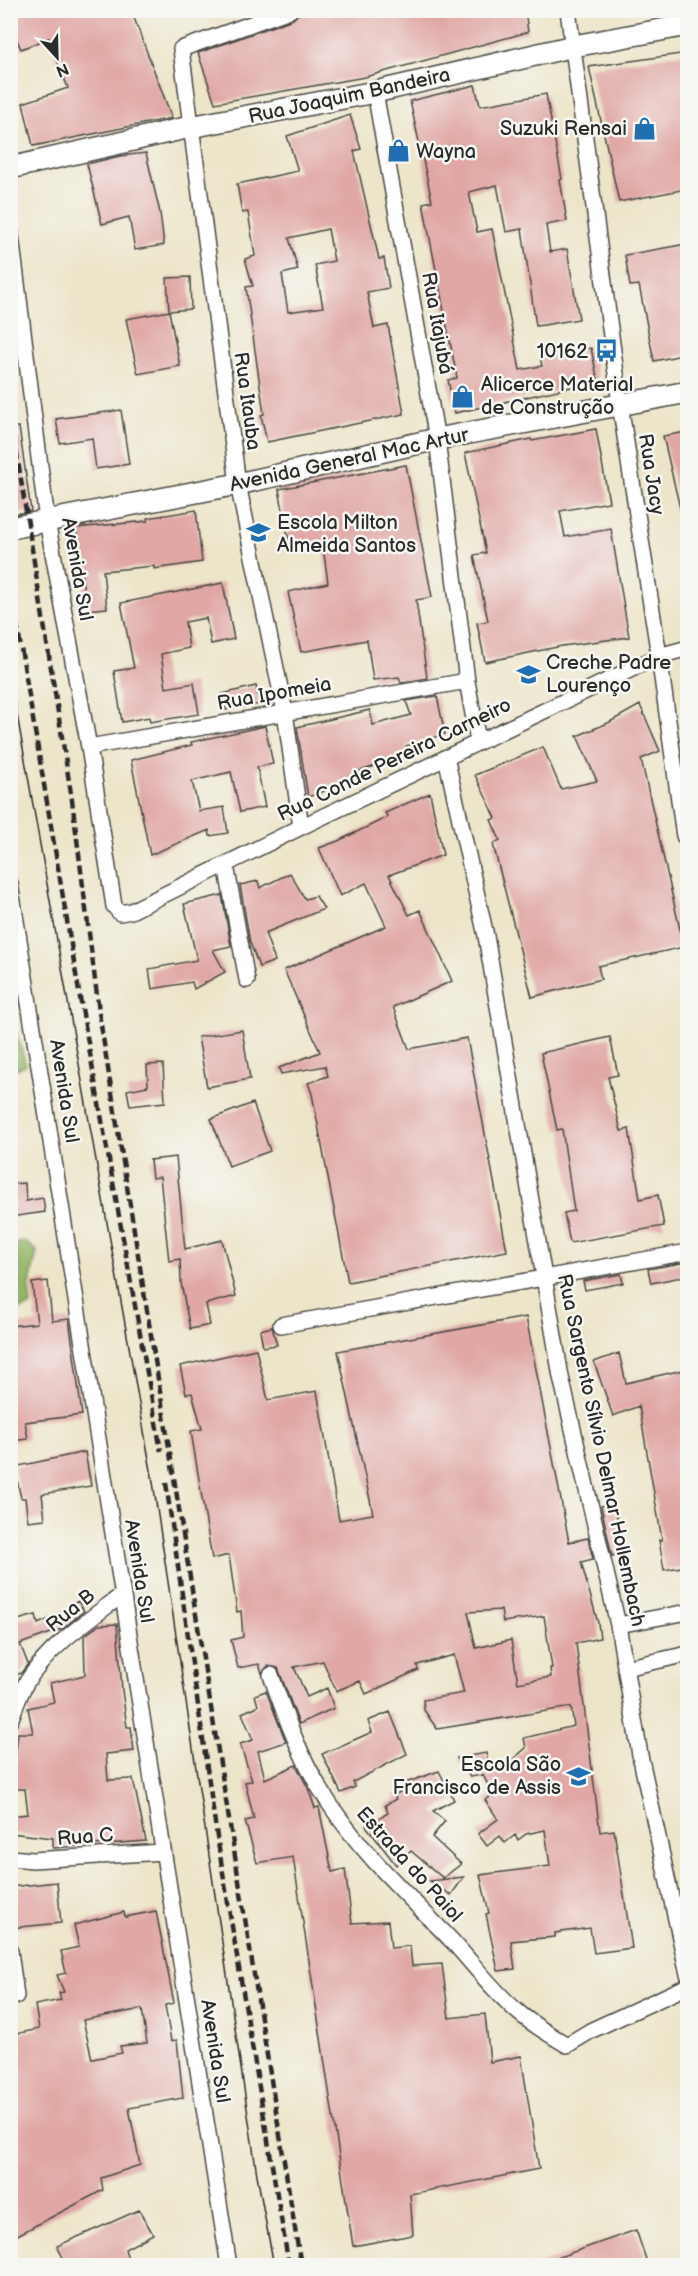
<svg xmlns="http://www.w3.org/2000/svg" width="698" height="2276" font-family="'Balsamiq Sans',sans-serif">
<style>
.forest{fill:#95b669;stroke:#60704a;stroke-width:1.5}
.building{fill:#e0a7a5;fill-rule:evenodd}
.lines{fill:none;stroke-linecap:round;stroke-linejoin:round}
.minor-casing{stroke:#484743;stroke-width:18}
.secondary-casing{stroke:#484743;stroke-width:24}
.minor{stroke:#fff;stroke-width:15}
.secondary{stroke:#fff;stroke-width:21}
.tram{stroke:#2b2b2b;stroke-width:1.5}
.rail{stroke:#2b2b2b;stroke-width:4.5;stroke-dasharray:9 4.5;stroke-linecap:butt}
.labels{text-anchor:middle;stroke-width:5;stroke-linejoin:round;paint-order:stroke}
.street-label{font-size:20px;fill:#2b2b2b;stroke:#f6f6f2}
.poi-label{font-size:20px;fill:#2b2b2b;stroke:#f6f6f2;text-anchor:start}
</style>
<rect width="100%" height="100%" fill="#f6f6f2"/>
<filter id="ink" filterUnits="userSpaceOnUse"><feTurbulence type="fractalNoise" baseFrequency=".0167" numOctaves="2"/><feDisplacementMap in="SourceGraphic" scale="12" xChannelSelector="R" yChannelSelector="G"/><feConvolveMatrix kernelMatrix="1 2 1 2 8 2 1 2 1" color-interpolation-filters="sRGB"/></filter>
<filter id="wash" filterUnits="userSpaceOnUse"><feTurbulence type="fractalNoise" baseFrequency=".008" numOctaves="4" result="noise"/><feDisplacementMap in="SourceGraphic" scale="24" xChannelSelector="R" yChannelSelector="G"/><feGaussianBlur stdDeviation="1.35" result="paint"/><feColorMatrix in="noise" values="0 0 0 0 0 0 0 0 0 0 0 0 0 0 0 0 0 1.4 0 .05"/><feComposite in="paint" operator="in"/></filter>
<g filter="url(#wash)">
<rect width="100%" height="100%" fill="#ede5c9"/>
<!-- forest -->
<path class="forest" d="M16,1032L26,1065L11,1071V1036Z
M24,1241L37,1251L29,1289L31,1306L11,1312V1271L13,1270L11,1264V1246Z"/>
<g id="blocks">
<!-- building -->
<path class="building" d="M23,10H131L172,118L33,146L23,103L68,88L49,38L21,49L10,24V16Z
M310,10H525L528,32L365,77L215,103L198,53L293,19L298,14Z
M687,53V189L619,202L589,67Z
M475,85L480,106L546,94L562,179L560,180L567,221L546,225L550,252L567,249L579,319L544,325L536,326L522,229L506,232L497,185L469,192L477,232L492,229L520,370L542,366L540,356L591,348L598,381L455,413L448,380L457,378L423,203L432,201L410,101Z
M350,115L361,149L354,151L379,259L384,258L389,288L367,292L374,328L388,325L404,414L267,442L261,415L264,414L246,287L253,286L245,259L255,256L248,212L242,213L237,184L298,171L287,136ZM328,229L334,261L315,265L323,307L288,312L282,274L298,270L289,238Z
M146,153L160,213L164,245L135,250L129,217L102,224L87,164L120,156Z
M687,244V354L654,361L639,285L630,286L625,255Z
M190,277L191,309L169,311L167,278Z
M169,311L180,366L138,374L126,319Z
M121,410L129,464L96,469L92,438L60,443L56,419Z
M10,427H19L31,511L10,515Z
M596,429L609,502L560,511L565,537L611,529L629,637L562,646L485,662L477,623L488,621L474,555L486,553L465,453L531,439L532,441Z
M687,432V516L682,517L663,436Z
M406,465L432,597L416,600L427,678L401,683L399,677L373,680L367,640L301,652L288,592L328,583L323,547L291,553L279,489Z
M196,510L202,562L154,569V566L103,571L107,608L86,610L76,528L148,521L147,518Z
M223,583L234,639L211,644L206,618L185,622L189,648L161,654L166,688L194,683L199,714L150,722L149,717L122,722L114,671L134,668L121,603Z
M256,686L260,704L226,710L222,694Z
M437,696L445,734L406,746L408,755L354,773L355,780L308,797L297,727L370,710L373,725L411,715L406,701Z
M640,705L660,751L641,759L684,947L598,966L601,979L532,997L493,844L500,840L491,820L496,818L475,775L543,747L561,789L597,781L577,736L608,723Z
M265,726L273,764L257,767L265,807L240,812L231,772L192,781L199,811L224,807L228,833L210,836L209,830L150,855L131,760L192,745L191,742Z
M430,793L443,855L389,875L409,915L420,910L452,981L393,1007L409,1049L467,1038L507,1251L348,1282L312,1094L308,1083L328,1076L325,1066L281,1074L279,1068L320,1052L284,970L386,926L366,883L340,896L319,848L338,841L388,817L385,813Z
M290,873L305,899L316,896L324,909L265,933L275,961L259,967L250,942L240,885L258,881L260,888Z
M222,895L231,946L213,950L225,972L194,989L192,982L152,989L149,969L197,960L184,904Z
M242,1030L250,1079L207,1087L198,1037Z
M610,1037L618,1075L608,1077L621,1131L629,1129L640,1199L658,1195L664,1226L570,1243L564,1213L574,1211L562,1129L557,1130L541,1053Z
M163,1064L165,1102L130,1106L127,1090L148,1086L147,1065Z
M253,1103L270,1151L229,1166L211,1119Z
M176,1157L185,1249L222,1240L236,1296L206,1304L210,1325L190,1329L181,1283L180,1259L169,1261L160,1177L152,1178L150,1160Z
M25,1183L26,1201L43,1198L45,1212L10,1217V1184Z
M687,1262V1276L651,1283L648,1269Z
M621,1274L623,1283L585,1290L583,1281Z
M48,1281L52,1321L69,1319L82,1415L25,1422L28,1439L10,1441V1326L37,1323L32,1283Z
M526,1317L569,1542L588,1538L593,1559L581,1562L598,1623L600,1638L576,1643L600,1832L614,1830L632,1948L594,1953L590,1928L555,1933V1937L511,1941L515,1969L498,1971L486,1914L489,1913L480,1875L550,1866L545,1830L526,1834L518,1840L515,1835L505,1843L500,1836L487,1846L478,1834L498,1819L485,1800L493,1795L483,1775L470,1777L457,1758L486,1753L489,1767L494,1765L498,1772L526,1748L524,1738L574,1726L571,1707L437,1729L424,1710L423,1700L464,1693L454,1655L417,1665L418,1670L366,1694L360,1681L336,1691L323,1661L294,1667L307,1697L327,1688L334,1708L299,1724L278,1668L268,1666L262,1673L259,1664L238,1668L231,1640L243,1637L241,1611L237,1612L229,1555L212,1559L191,1431L202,1429L192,1393L186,1394L180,1366L256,1349L268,1400L317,1391L339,1520L373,1514L338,1351ZM501,1610L503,1622L544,1616L552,1668H550L551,1677L518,1683L511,1640L476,1648L468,1612Z
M272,1327L277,1345L263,1347L260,1330Z
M619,1353L626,1383L687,1369V1566L664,1570L659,1540H662L639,1406L613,1416L594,1362Z
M85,1452L91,1486L42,1494L45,1519L28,1521L25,1498H21L14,1467Z
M613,1503L627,1552L612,1556L601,1506Z
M78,1601L84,1611L62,1629L20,1644L28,1664L21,1673L10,1677V1622L36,1615L38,1624L54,1617Z
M117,1624L122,1690L127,1727H131L134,1751L106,1754L108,1780L133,1779L146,1841L53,1848V1838L10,1833V1816L28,1814L25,1789H10V1771L14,1772L18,1733H33L28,1708L54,1702L50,1683L85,1675L84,1636L99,1625Z
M266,1691L286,1742L258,1751L265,1779L296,1765L308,1788L315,1808L319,1807L332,1872L345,1869L352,1923L388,1921L391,1948L410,1946L412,1966L442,1964L449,2018L485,2014L490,2062L521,2056L539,2169L410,2194L413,2235L353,2246L293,1857L257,1863L245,1821L254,1819L245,1782L252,1781L240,1744L253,1740L242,1713L258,1706L255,1695Z
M390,1712L407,1754L353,1782L355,1787L341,1793L322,1754L372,1732L368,1721Z
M439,1771L454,1800L433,1811L445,1821L432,1837L461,1864L443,1878L411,1851L396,1865L366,1826L388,1813L385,1805L396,1799L394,1795L411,1786L408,1782Z
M464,1877L451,1895L430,1881Z
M57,1882L61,1923L10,1928V1887Z
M156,1911L174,2003L165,2005L171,2041L177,2040L183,2098L129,2108L140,2165L101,2178L103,2190L10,2239V2035L39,2029L35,2005L61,2000L59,1993L64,1992L57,1975L66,1973L61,1951L79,1947L74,1925L124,1912L125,1917ZM142,2009L147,2043L120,2046L122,2053L92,2059L83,2020Z
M139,2210L153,2234L125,2249L130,2265H67L57,2246Z
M636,2230L648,2265H542V2263Z"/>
</g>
</g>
<g filter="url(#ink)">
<use href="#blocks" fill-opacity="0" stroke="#484743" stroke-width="1.5"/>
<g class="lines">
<defs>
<path id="minor" d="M290,10L181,49L238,484L285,712L301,827
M568,10L620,404L659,656L684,836
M375,92L437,439L467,681L478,741
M10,228L47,521L89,747L114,906L120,913L131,911L301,827L659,656L688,648
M89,747L467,681
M446,757L486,936L561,1377L618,1625L640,1755L688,1974
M226,865L247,980
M10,883L229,2266
M281,1325L688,1252
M618,1625L688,1612
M625,1668L688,1654
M271,1675C286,1719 303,1764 329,1803C363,1855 410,1897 453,1942C474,1965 494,1992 518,2012C533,2025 550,2035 567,2045L592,2030L688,1986
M10,1721C15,1708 19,1695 26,1683C49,1646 89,1620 122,1595
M10,1858L33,1860L163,1852
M10,1951L16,1996L10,1997"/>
<path id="secondary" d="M10,168L190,127L375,92L574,46L688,25
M10,528L238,484L437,439L688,392"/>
</defs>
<!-- minor casing -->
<use href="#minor" class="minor-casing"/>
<!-- secondary casing -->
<use href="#secondary" class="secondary-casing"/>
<!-- minor -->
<use href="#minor" class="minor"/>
<!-- secondary -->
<use href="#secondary" class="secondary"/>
<!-- tram -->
<path class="tram" d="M10,675L153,1482L257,2175L274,2266"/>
<!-- rail -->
<path class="rail" d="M10,411L72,800L100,1019L301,2266
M10,583L79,992L161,1451
M166,1483L217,1837L289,2266"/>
</g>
</g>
<!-- icons -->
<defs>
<symbol id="shop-bare" viewBox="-9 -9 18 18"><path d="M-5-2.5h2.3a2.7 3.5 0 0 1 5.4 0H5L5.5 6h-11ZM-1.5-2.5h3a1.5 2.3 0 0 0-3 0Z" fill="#1f6fb2" stroke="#f6f6f2" stroke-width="2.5" paint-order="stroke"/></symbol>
<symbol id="bus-bare" viewBox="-9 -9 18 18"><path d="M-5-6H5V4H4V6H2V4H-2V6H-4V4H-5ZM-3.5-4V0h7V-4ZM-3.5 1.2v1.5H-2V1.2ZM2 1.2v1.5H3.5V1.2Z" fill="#1f6fb2" stroke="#f6f6f2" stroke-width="2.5" paint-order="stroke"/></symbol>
<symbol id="school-bare" viewBox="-9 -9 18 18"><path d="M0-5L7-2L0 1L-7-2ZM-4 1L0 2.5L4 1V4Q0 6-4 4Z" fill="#1f6fb2" stroke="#f6f6f2" stroke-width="2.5" paint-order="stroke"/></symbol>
</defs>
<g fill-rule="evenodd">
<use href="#shop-bare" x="628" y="112" width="33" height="33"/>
<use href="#shop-bare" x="382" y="134" width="33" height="33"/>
<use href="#bus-bare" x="590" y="334" width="33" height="33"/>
<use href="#shop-bare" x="446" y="380" width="33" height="33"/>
<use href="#school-bare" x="242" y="516" width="33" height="33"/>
<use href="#school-bare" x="512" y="658" width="33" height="33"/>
<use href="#school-bare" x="562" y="1760" width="33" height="33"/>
</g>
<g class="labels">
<!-- street labels -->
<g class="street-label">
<text transform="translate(349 95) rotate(-12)" y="7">Rua Joaquim Bandeira</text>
<text transform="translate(438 323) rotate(80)" y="7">Rua Itajubá</text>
<text transform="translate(248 401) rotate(82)" y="7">Rua Itauba</text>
<text transform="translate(349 459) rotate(-12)" y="7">Avenida General Mac Artur</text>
<text transform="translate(652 474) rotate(81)" y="7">Rua Jacy</text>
<text transform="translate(78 569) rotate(80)" y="7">Avenida Sul</text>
<text transform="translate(274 693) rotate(-10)" y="7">Rua Ipomeia</text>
<text transform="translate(394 759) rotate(-26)" y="7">Rua Conde Pereira Carneiro</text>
<text transform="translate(65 1091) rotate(81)" y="7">Avenida Sul</text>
<text transform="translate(602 1450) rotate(78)" y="7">Rua Sargento Sílvio Delmar Hollembach</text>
<text transform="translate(140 1571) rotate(81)" y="7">Avenida Sul</text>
<text transform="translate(70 1610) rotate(-39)" y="7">Rua B</text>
<text transform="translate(85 1836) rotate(-4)" y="7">Rua C</text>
<text transform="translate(410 1864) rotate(48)" y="7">Estrada do Paiol</text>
<text transform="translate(216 2051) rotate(81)" y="7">Avenida Sul</text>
</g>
<!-- poi labels -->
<g class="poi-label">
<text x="627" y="135" text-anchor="end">Suzuki Rensai</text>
<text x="416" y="158">Wayna</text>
<text x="588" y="358" text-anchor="end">10162</text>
<text x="481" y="391">Alicerce Material<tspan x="481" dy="23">de Construção</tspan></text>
<text x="277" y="529">Escola Milton<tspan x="277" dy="23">Almeida Santos</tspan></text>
<text x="546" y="669">Creche Padre<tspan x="546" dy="23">Lourenço</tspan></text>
<text x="561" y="1771" text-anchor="end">Escola São<tspan x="561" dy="23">Francisco de Assis</tspan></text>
</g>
</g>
<!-- margin -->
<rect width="698" height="2276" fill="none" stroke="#f6f6f2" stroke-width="36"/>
<!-- north arrow -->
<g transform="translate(57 57) rotate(158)" stroke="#f6f6f2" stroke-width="4.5" paint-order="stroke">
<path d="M0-4.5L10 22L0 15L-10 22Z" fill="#2b2b2b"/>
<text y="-9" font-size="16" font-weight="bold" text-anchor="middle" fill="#2b2b2b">N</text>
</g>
</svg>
